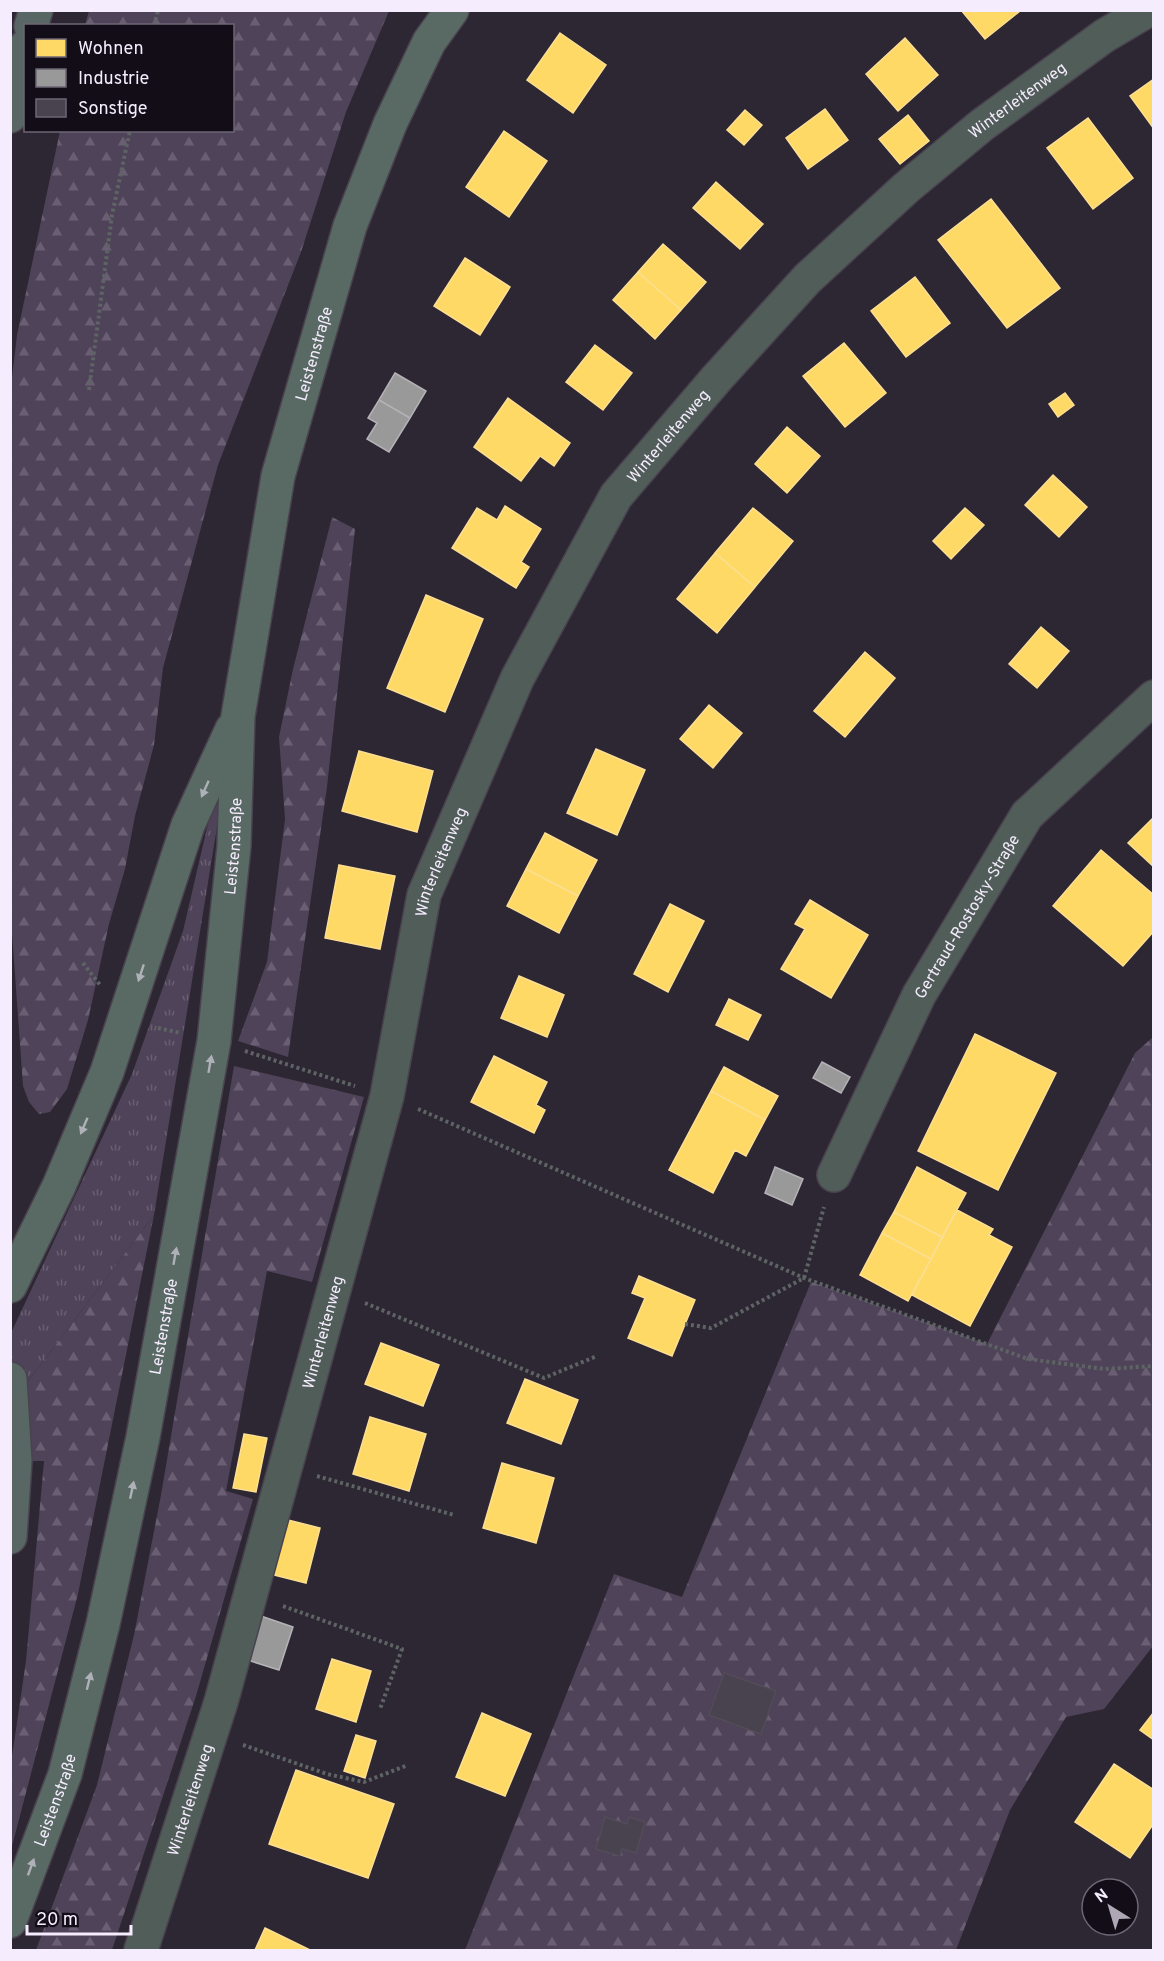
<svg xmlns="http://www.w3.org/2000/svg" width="1164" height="1961" font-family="Overpass,sans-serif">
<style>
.grass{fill:url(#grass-tufts)}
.forest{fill:url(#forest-firs)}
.homes{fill:#ffd966;stroke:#fcdf93;stroke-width:1.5}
.industry{fill:#999;stroke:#b5b2b7;stroke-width:1.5}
.building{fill:#49424f;stroke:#534c58;stroke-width:1.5}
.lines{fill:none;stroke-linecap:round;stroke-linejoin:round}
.street-casing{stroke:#49434e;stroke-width:36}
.secondary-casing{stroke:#49434e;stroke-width:36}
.primary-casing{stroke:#49434e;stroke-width:36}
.path{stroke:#5e6364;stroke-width:4;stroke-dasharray:3 3;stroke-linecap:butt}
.street{stroke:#515d59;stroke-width:33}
.secondary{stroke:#596964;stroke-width:33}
.primary{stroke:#586763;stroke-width:33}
.oneway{fill:#afb1b8}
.labels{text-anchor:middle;stroke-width:6;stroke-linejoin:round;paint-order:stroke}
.street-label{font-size:16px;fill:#f5ecfd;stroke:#130d18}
</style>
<defs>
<pattern id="grass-tufts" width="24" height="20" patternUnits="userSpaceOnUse" patternTransform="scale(1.5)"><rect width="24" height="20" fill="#4f4359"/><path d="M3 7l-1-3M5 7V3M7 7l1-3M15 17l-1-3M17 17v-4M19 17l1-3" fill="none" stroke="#695e72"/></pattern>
<pattern id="forest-firs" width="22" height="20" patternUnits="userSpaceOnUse" patternTransform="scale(1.5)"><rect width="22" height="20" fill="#4f4359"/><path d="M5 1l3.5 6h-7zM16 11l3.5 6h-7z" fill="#695e72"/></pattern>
</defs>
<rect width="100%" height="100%" fill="#2d2633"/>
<!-- grass -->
<path class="grass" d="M224,784L154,1215L11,1404V1333L132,1074L183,931L217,785Z"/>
<!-- forest -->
<path class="forest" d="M89,11H389L346,112L301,252L218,465L163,668L154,745L135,816L125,869L109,924L88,1020L67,1089L50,1112L39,1114L29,1102L23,1086L10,905V395L17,335L60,131L232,130V26L85,25Z
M332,517L355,529L327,787L288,1057L238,1041L267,962L285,819L279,737L293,669Z
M1153,1037V1646L1104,1709L1066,1717L1010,1810L956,1950H465L614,1574L682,1597L811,1282L987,1344L1135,1053Z
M234,1066L364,1097L312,1282L267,1271L226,1491L253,1499L196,1696L112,1950H36L97,1785L134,1635L161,1495Z
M154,1215L78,1594L11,1850V1763L26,1661L44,1461H11V1404Z"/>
<!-- homes -->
<path class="homes" d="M961,10H1019L1020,11L985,39Z
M560,33L606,65L573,113L527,80Z
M905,38L938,75L898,111L866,74Z
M1154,79V129L1130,96Z
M825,109L848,140L808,169L786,138Z
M745,110L762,125L744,145L727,130Z
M908,115L929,141L900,164L879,139Z
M1088,118L1133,178L1093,209L1047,148Z
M504,131L547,161L509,217L466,187Z
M716,182L763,224L740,249L693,208Z
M991,199L1060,288L1007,328L938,240Z
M663,244L706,282L681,310L638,272Z
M465,258L510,287L480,335L434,306Z
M638,272L681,310L655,339L613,300Z
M915,277L950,323L906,357L871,311Z
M844,343L886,393L845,427L803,376Z
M595,345L632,373L603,410L566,382Z
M1065,393L1074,405L1058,417L1049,404Z
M508,398L570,443L554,466L540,456L521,481L474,447Z
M787,427L820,456L787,493L755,464Z
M1053,475L1087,507L1059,537L1025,505Z
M505,506L541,529L521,562L529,567L516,588L452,548L477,508L497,520Z
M753,508L793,541L755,587L715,553Z
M965,508L984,525L951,559L933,541Z
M715,553L755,587L717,633L677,599Z
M426,595L483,619L445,712L387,688Z
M1041,627L1069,651L1037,688L1009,664Z
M865,652L895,678L845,737L814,711Z
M709,705L742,733L713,768L680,739Z
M596,749L645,770L617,835L567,813Z
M359,751L433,771L417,832L342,811Z
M1154,817V867L1128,843Z
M545,833L597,860L578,896L526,869Z
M1101,850L1154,895V931L1123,966L1053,906Z
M339,865L395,876L380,949L325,938Z
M526,869L578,896L559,933L507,906Z
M810,900L868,935L831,998L781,969L805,929L795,924Z
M670,904L704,921L668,992L634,974Z
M519,976L564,995L547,1037L501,1018Z
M729,999L761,1015L748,1040L716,1025Z
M975,1034L1056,1073L998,1190L918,1151Z
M494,1056L547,1082L536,1105L545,1110L534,1133L471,1102Z
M724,1067L778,1096L765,1120L711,1091Z
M711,1091L765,1120L746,1156L735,1150L713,1193L669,1170Z
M917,1167L966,1193L942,1237L894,1212Z
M957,1210L993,1229L989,1235L1012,1247L970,1326L912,1295Z
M894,1212L942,1237L931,1259L882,1233Z
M882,1233L931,1259L908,1301L860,1275Z
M639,1276L695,1300L672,1356L628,1338L645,1298L632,1293Z
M381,1343L439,1365L423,1406L365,1384Z
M525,1379L578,1400L561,1444L507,1423Z
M370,1417L426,1434L409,1491L353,1474Z
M244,1434L267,1438L256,1492L233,1488Z
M502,1463L554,1478L536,1543L483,1528Z
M284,1519L320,1528L306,1583L270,1574Z
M332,1659L371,1671L356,1722L316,1709Z
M1154,1712V1740L1140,1730Z
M482,1713L531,1734L505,1796L456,1777Z
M356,1735L376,1741L365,1778L344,1771Z
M1114,1764L1154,1790V1823L1130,1858L1075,1822Z
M296,1770L394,1804L368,1878L269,1844Z
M265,1928L310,1950H255Z"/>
<!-- industry -->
<path class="industry" d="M395,373L426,391L410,418L379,400Z
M379,400L410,418L389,452L367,439L377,423L368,418Z
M822,1062L850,1077L841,1093L813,1078Z
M775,1167L803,1179L792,1205L765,1193Z
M258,1615L293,1627L279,1670L244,1659Z"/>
<!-- building -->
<path class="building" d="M724,1673L776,1691L761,1734L709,1715Z
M605,1817L627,1824L629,1817L645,1822L636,1853L622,1849L620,1856L596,1849Z"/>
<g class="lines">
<defs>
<g id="street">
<path id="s1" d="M834,1175L919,995L1027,815L1154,697"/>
<path id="s2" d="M141,1950L221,1702L387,1096L424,895L517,679L616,496L717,378L807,279L906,188L982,125L1104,36L1148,10"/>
</g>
<g id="secondary">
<path d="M10,1286L59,1186L107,1072L188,825L232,729"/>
<path id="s3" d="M10,1921L65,1774L103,1624L143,1437L214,1041L234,846L238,716L278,476L350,226L390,124L429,42L452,10"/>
</g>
<path id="primary" d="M31,26L36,10
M10,116L26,46
M10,1379L15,1461L10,1537"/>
</defs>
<!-- street casing -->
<use href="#street" class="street-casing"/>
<!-- secondary casing -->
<use href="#secondary" class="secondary-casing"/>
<!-- primary casing -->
<use href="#primary" class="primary-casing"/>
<!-- path -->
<path class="path" d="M154,26L158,10
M89,390L112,215L130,130
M83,963L100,985
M158,1028L180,1033
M245,1051L355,1086
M418,1109L804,1278L1028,1359L1104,1369L1154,1366
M365,1303L544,1378L597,1356
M685,1324L711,1328L804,1278L824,1207
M317,1476L454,1515
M283,1606L402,1649L380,1709
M243,1745L327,1774L364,1782L408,1765"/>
<!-- street -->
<use href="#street" class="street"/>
<!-- secondary -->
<use href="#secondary" class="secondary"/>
<!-- primary -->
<use href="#primary" class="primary"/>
</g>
<!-- one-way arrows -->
<defs><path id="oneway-solid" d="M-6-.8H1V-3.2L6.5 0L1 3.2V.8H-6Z" transform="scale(1.5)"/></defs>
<g class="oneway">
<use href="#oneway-solid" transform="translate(205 789) rotate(114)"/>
<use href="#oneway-solid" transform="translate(141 973) rotate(108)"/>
<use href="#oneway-solid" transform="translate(210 1064) rotate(-80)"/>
<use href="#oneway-solid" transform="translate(84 1126) rotate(113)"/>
<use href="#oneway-solid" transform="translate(175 1256) rotate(-80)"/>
<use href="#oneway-solid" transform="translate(132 1490) rotate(-78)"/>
<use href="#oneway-solid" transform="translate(89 1681) rotate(-76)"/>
<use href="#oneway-solid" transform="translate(31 1867) rotate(-70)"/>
</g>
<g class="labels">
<!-- street labels -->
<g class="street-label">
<text dy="6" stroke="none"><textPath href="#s2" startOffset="2102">Winterleitenweg</textPath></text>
<text dy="6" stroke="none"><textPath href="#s3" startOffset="1602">Leistenstraße</textPath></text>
<text dy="6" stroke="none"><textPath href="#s2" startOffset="1616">Winterleitenweg</textPath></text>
<text dy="6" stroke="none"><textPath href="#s3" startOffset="1101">Leistenstraße</textPath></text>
<text dy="6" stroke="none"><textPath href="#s2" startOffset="1130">Winterleitenweg</textPath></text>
<text dy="6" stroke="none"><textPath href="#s1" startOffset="291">Gertraud-Rostosky-Straße</textPath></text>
<text dy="6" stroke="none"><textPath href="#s3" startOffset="615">Leistenstraße</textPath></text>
<text dy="6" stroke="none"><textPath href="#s2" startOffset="644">Winterleitenweg</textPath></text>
<text dy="6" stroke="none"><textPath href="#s3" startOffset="129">Leistenstraße</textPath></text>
<text dy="6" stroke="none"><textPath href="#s2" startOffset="158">Winterleitenweg</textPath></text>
</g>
</g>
<!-- border -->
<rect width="1164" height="1961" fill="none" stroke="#f5ecfd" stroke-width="24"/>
<!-- legend -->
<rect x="24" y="24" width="210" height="108" fill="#130d18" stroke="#6d6674" stroke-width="1.5"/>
<rect x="36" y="39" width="30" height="18" fill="#ffd966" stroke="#6d6674" stroke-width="1.5"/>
<text x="78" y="54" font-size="18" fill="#f5ecfd">Wohnen</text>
<rect x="36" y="69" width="30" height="18" fill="#999999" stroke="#6d6674" stroke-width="1.5"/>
<text x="78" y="84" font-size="18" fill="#f5ecfd">Industrie</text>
<rect x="36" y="99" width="30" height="18" fill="#49424f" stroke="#6d6674" stroke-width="1.5"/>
<text x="78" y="114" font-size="18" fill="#f5ecfd">Sonstige</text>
<!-- north arrow -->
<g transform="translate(1110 1907) rotate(323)"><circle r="28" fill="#130d18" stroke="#6d6674" stroke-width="1.5"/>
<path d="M0-4.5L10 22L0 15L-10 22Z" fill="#afa7b6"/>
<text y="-9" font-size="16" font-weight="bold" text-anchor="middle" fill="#f5ecfd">N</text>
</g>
<!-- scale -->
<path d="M27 1925v9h104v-9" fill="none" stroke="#f5ecfd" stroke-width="3"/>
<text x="36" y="1925" font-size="18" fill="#f5ecfd" stroke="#130d18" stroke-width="4.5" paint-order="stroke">20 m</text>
</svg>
